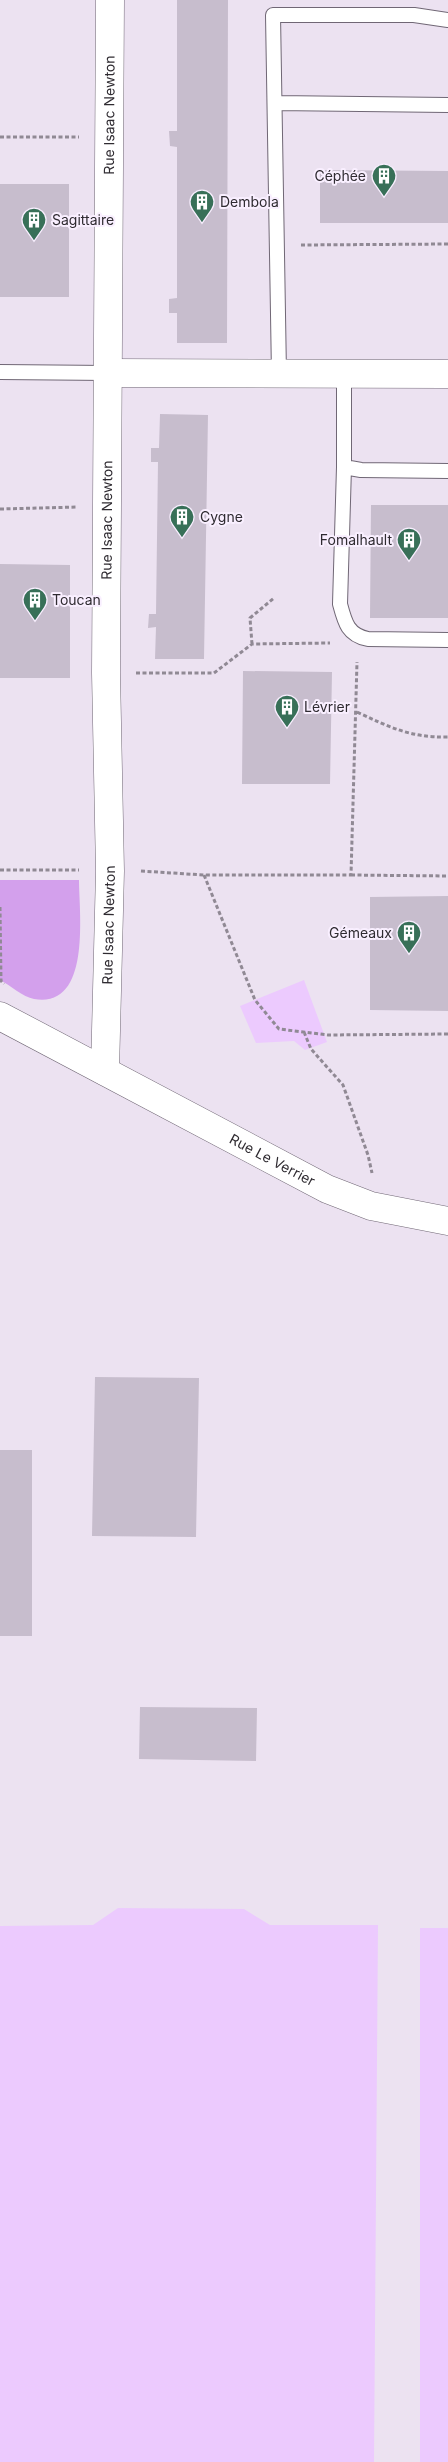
<svg xmlns="http://www.w3.org/2000/svg" width="448" height="2462" font-family="Inter,sans-serif">
<style>
.green{fill:#eccafe}
.forest{fill:#d3a0ec}
.building{fill:#c7bdcd}
.lines{fill:none;stroke-linecap:round;stroke-linejoin:round}
.lane-casing{stroke:#706775;stroke-width:16}
.street-casing{stroke:#706775;stroke-width:29}
.path{stroke:#908994;stroke-width:3;stroke-dasharray:4 2.5;stroke-linecap:butt}
.lane{stroke:#fff;stroke-width:14}
.street{stroke:#fff;stroke-width:28}
.labels{text-anchor:middle;stroke-width:4;stroke-linejoin:round;paint-order:stroke}
.street-label{font-size:14px;fill:#2f2b31;stroke:#f9efff}
.poi-label{font-size:14px;fill:#2f2b31;stroke:#f9efff;text-anchor:start}
</style>
<rect width="100%" height="100%" fill="#ece2f1"/>
<!-- green -->
<path class="green" d="M304,980L327,1042L305,1050L294,1041L256,1043L240,1006Z
M118,1908L244,1909L270,1925H378L374,2462H0V1926L93,1925Z
M420,1928H448V2462H420Z"/>
<!-- forest -->
<path class="forest" d="M0,880H79C79,913 92,1009 34,999C23,997 10,985 0,980Z"/>
<!-- building -->
<path class="building" d="M177,0H228L227,343H177V313H169V299L177,298V147L170,146L169,131H177Z
M320,170L448,171V223H320Z
M0,184H69V297H0Z
M160,414L208,415L204,659H155L156,627L148,628L149,614H156L158,462H151V448H159Z
M371,505H448V618H370Z
M0,564L70,565V678H0Z
M243,671L332,672L330,784H242Z
M448,896V1011L370,1010V897Z
M95,1377L199,1378L196,1537L92,1536Z
M0,1450H32V1636H0Z
M140,1707L257,1708L256,1761L139,1759Z"/>
<g class="lines">
<defs>
<path id="lane" d="M275,103L448,105
M0,372L108,373
M279,374L273,15H414L448,20
M344,374V467L340,604C345,623 348,635 368,639L448,640
M344,467L361,470L448,471"/>
<g id="street">
<path d="M108,373L448,374"/>
<path id="s1" d="M0,1016L327,1189L371,1206L448,1221"/>
<path id="s2" d="M105,1071L110,871L106,673L110,0"/>
</g>
</defs>
<!-- lane casing -->
<use href="#lane" class="lane-casing"/>
<!-- street casing -->
<use href="#street" class="street-casing"/>
<!-- path -->
<path class="path" d="M0,137H79
M301,245L448,244
M0,509L77,507
M252,644L250,618L274,598
M136,673H214L252,644L330,643
M357,712C389,727 411,738 448,737
M0,870H79
M141,871L204,875H351L357,662
M204,875L255,1000L279,1029L328,1035L448,1034
M351,875L448,876
M0,907L1,981L4,984
M304,1032L311,1049L343,1085L368,1155L372,1173"/>
<!-- lane -->
<use href="#lane" class="lane"/>
<!-- street -->
<use href="#street" class="street"/>
</g>
<!-- icons -->
<defs>
<symbol id="building-pin" viewBox="-11 -11 22 30"><path d="M0 17L-7.5 6A9.5 9.5 0 1 1 7.5 6Z" fill="#387058" stroke="#f9efff"/><path d="M-4-6H4V6H1V3H-1V6H-4ZM-2.5-4.3h1.7v1.8h-1.7ZM.8-4.3h1.7v1.8H.8ZM-2.5-1h1.7V.8h-1.7ZM.8-1h1.7V.8H.8Z" fill="#fff"/></symbol>
</defs>
<g fill-rule="evenodd">
<use href="#building-pin" x="370" y="162" width="28" height="38"/>
<use href="#building-pin" x="188" y="188" width="28" height="38"/>
<use href="#building-pin" x="20" y="206" width="28" height="38"/>
<use href="#building-pin" x="168" y="503" width="28" height="38"/>
<use href="#building-pin" x="395" y="526" width="28" height="38"/>
<use href="#building-pin" x="21" y="586" width="28" height="38"/>
<use href="#building-pin" x="273" y="693" width="28" height="38"/>
<use href="#building-pin" x="395" y="919" width="28" height="38"/>
</g>
<g class="labels">
<!-- street labels -->
<g class="street-label">
<text dy="5" stroke="none"><textPath href="#s2" startOffset="956">Rue Isaac Newton</textPath></text>
<text dy="5" stroke="none"><textPath href="#s2" startOffset="551">Rue Isaac Newton</textPath></text>
<text dy="5" stroke="none"><textPath href="#s2" startOffset="146">Rue Isaac Newton</textPath></text>
<text dy="5" stroke="none"><textPath href="#s1" startOffset="308">Rue Le Verrier</textPath></text>
</g>
<!-- poi labels -->
<g class="poi-label">
<text x="366" y="181" text-anchor="end">Céphée</text>
<text x="220" y="207">Dembola</text>
<text x="52" y="225">Sagittaire</text>
<text x="200" y="522">Cygne</text>
<text x="392" y="545" text-anchor="end">Fomalhault</text>
<text x="52" y="605">Toucan</text>
<text x="304" y="712">Lévrier</text>
<text x="392" y="938" text-anchor="end">Gémeaux</text>
</g>
</g>
</svg>
